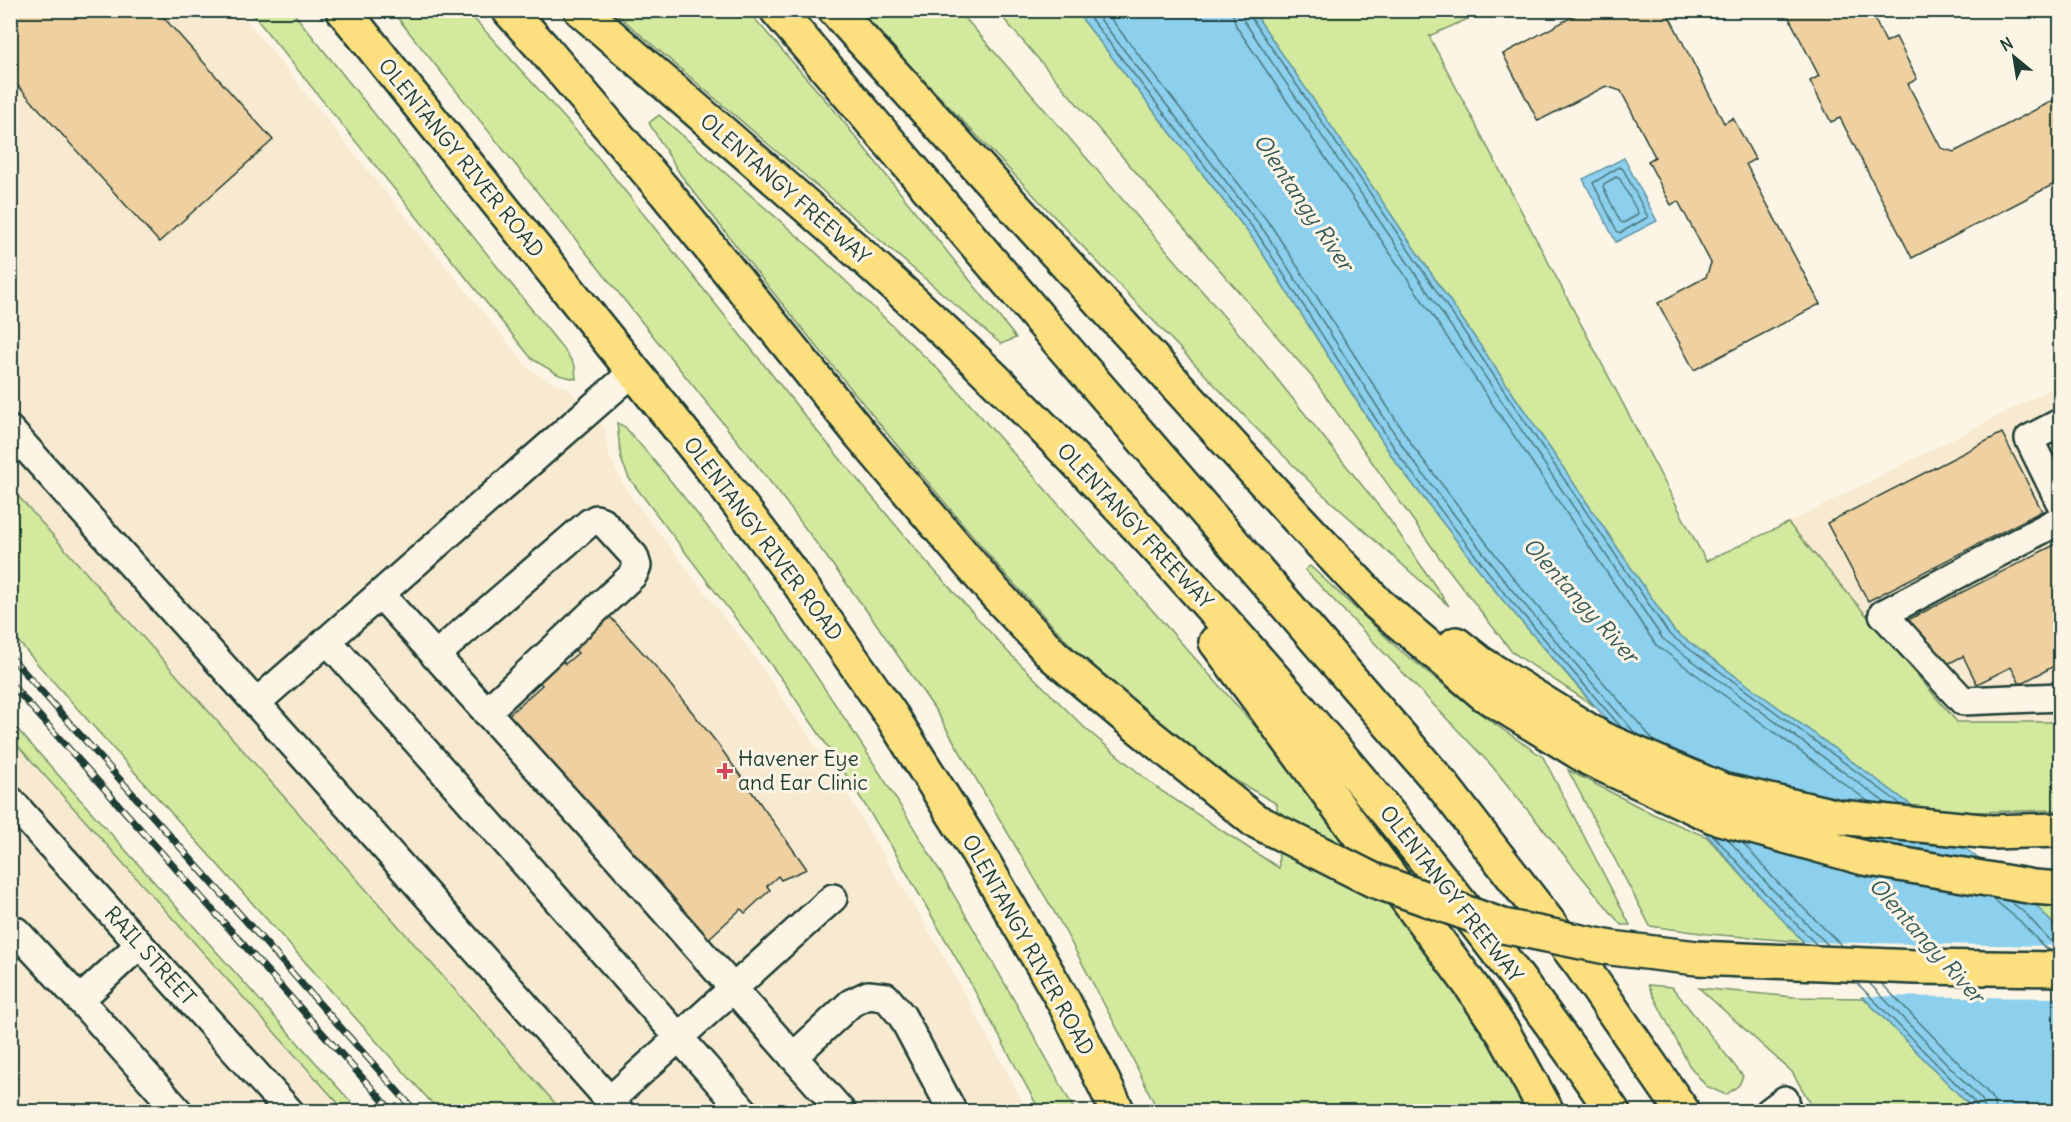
<svg xmlns="http://www.w3.org/2000/svg" width="2071" height="1122" font-family="Delius,sans-serif">
<style>
.built{fill:#f8ead1}
.green{fill:#d2e99e;stroke:#789369;stroke-width:1.5}
.water{fill:#8cd0ee;stroke:#6095a4;stroke-width:1.5}
.pier{fill:#fcf5e5}
.lines{fill:none;stroke-linecap:round;stroke-linejoin:round}
.shore{stroke:#4b787e;stroke-width:1.5}
.building{fill:#eed0a1;stroke:#1f3d34;stroke-width:1.5}
.minor-casing{stroke:#1f3d34;stroke-width:32}
.major-casing{stroke:#1f3d34;stroke-width:38}
.highway-casing{stroke:#1f3d34;stroke-width:38}
.minor{stroke:#fcf5e5;stroke-width:27}
.major{stroke:#fce080;stroke-width:33}
.highway{stroke:#fce080;stroke-width:33}
.rail-casing{stroke:#1f3d34;stroke-width:7}
.rail{stroke:#fcf5e5;stroke-width:4.5;stroke-dasharray:14;stroke-linecap:butt}
.highway-bridge-casing{stroke:#1f3d34;stroke-width:38;stroke-linecap:butt}
.highway-bridge{stroke:#fce080;stroke-width:33}
.poi-dot{fill:#d1495b;stroke:#fcf5e5;stroke-width:2}
.labels{text-anchor:middle;stroke-width:6;stroke-linejoin:round;paint-order:stroke}
.street-label{font-size:21px;fill:#1f3d34;stroke:#fcf5e5}
.poi-label{font-size:21px;fill:#1f3d34;stroke:#fcf5e5;text-anchor:start}
.water-label{font-size:22px;font-style:italic;fill:#355a59;stroke:#fcf5e5}
</style>
<rect width="100%" height="100%" fill="#fcf5e5"/>
<filter id="ink" filterUnits="userSpaceOnUse"><feTurbulence type="fractalNoise" baseFrequency=".0167" numOctaves="2"/><feDisplacementMap in="SourceGraphic" scale="12" xChannelSelector="R" yChannelSelector="G"/><feConvolveMatrix kernelMatrix="1 2 1 2 8 2 1 2 1" color-interpolation-filters="sRGB"/></filter>
<g filter="url(#ink)">
<!-- built -->
<path class="built" d="M10,11H239L527,366L540,376L569,389L605,429L609,456L626,490L752,653L836,776L945,958L1028,1111H562L11,488Z
M2060,384V722H1957L1788,523Z
M10,738L297,1058L345,1111H11Z"/>
<!-- green -->
<path class="green" d="M250,11H292L565,351L575,366L576,379L559,375L532,359Z
M392,11H467L581,136L817,431L924,559L1008,652L1086,729L1157,788L1279,868L1277,804L1219,771L1150,720L1077,652L1004,573L895,443L755,270L680,174L649,123L659,115L810,247L944,375L1285,760L1447,970L1527,1111H1158L1127,1047L1059,920L936,711L875,622L776,489Z
M613,11H748L835,111L1016,338L1001,344Z
M858,11H959L1261,359L1389,519L1449,606L1319,491L1252,424Z
M997,11H1076L1254,240L1395,461L1501,598L1594,706L1512,652L1439,557L1312,377Z
M1253,11H1474L1477,15L1429,36L1706,561L1788,523L1957,722H2060V810L1973,812L1914,807L1674,631Z
M617,423L625,427C807,635 945,870 1075,1111H1040L967,977L893,849L832,753L784,682L629,478L621,459Z
M10,488H11L562,1111H439L41,668L11,633Z
M1310,566L1401,651L1486,718L1543,757L1630,925H1621L1491,765L1305,570Z
M10,721L359,1111H345L11,738Z
M1568,770L1653,814L1707,837L1760,896L1804,942L1708,934L1650,926Z
M2036,905L2060,907V932Z
M1648,985L1672,987L1743,1076L1739,1085L1726,1095L1706,1086L1689,1065Z
M1699,988L1794,997L1864,998L1975,1111H1815L1792,1072Z"/>
<!-- water -->
<path class="water" d="M1076,11H1253L1674,631L1914,807L2036,905L2060,932V1111H1975L1864,998L1804,942L1760,896L1501,598L1395,461L1254,240Z
M1624,158L1657,221L1616,242L1583,179Z"/>
<!-- pier -->
<path class="pier" d="M1800,942L2060,946V998L1858,996Z"/>
<g class="lines">
<!-- shore -->
<path class="shore" d="M1084,10L1259,236L1400,457L1505,594L1621,727
M1093,10L1265,232L1407,453L1511,589L1636,734
M1104,10L1272,227L1414,448L1518,584L1655,742
M1232,10L1236,26L1656,645L1869,802
M1241,10L1244,21L1663,639L1887,804
M1249,10L1250,16L1669,634L1902,805
M1619,167L1623,169L1648,217L1620,233L1617,231L1593,183Z
M1616,177L1620,179L1638,213L1636,216L1623,223L1620,221L1603,187L1604,184Z
M1713,835L1764,892L1817,945
M1727,838L1770,887L1828,945
M1743,843L1776,881L1842,946
M1992,898L2020,921L2044,947L2052,951
M2010,901L2027,915L2049,940L2060,943
M1857,983L1977,1105L1978,1112
M1869,983L1982,1100L1986,1112
M1882,984L1989,1094L1994,1102L1995,1112"/>
</g>
<!-- building -->
<path class="building" d="M10,10H157L273,140L159,242L10,77Z
M1585,10H1666L1724,123L1733,118L1755,159L1746,164L1820,304L1694,370L1658,303L1706,277L1711,263L1678,201L1671,205L1648,161L1655,157L1621,91L1606,86L1538,121L1503,54Z
M1785,10H1870L1886,42L1896,37L1917,79L1908,84L1941,148L1954,152L2060,97V181L1912,258L1840,118L1831,122L1810,81L1819,76Z
M2002,433L2042,511L1868,601L1827,523Z
M2060,542V663L2020,684L2011,667L1977,684L1963,656L1938,669L1906,621Z
M602,608L656,667L717,743L807,869L781,880L778,876L767,886L770,890L745,913L741,909L705,942L504,719L542,685L539,682L562,660L565,664L578,653L575,650Z"/>
<g class="lines">
<defs>
<path id="minor" d="M2060,423L2029,439L2060,502
M10,430L256,703
M2060,520L1883,614L1963,701L2060,697
M380,594L597,834L842,1112
M327,640L745,1112
M435,656L589,523L596,519L602,521L634,556L637,566L633,575L486,712
M10,800L290,1112
M10,928L16,931L80,1000
M139,945L80,1000L179,1112
M793,1057L851,1003L868,995L886,997L902,1016L953,1112
M610,1100L833,898
M620,1112L256,703L633,372
M1769,1112L1785,1100"/>
<path id="major" d="M343,10L713,470L799,583L891,715L978,853L1064,1002L1118,1112"/>
<path id="highway" d="M509,10L543,48L666,193L861,435L994,592L1054,656L1125,716L1254,820
M581,10C715,127 851,241 979,364C1092,473 1198,590 1300,709C1411,838 1518,971 1613,1112
M777,10L1049,330L1443,786L1582,966L1683,1112
M835,10L1299,520L1378,604L1484,694L1590,759L1713,816L1864,858L2034,887L2060,889
M1216,642L1472,987L1504,1034L1547,1112
M1456,644L1480,663L1602,739L1722,790L1839,817L1991,832L2060,830"/>
</defs>
<!-- minor casing -->
<use href="#minor" class="minor-casing"/>
<!-- major casing -->
<use href="#major" class="major-casing"/>
<!-- highway casing -->
<use href="#highway" class="highway-casing"/>
<!-- minor -->
<use href="#minor" class="minor"/>
<!-- major -->
<use href="#major" class="major"/>
<!-- highway -->
<use href="#highway" class="highway"/>
<defs>
<path id="rail" d="M10,656L416,1112
M10,683L393,1112"/>
</defs>
<!-- rail casing -->
<use href="#rail" class="rail-casing"/>
<!-- rail -->
<use href="#rail" class="rail"/>
<defs>
<path id="highway-bridge" d="M1254,820L1373,880L1503,926L1611,948L1697,958L1916,967L2060,969"/>
</defs>
<!-- highway-bridge casing -->
<use href="#highway-bridge" class="highway-bridge-casing"/>
<!-- highway-bridge -->
<use href="#highway-bridge" class="highway-bridge"/>
</g>
</g>
<!-- markers -->
<path class="poi-dot" d="M722 762h6v6h6v6h-6v6h-6v-6h-6v-6h6z"/>
<g class="labels">
<!-- street labels -->
<g class="street-label">
<text transform="translate(461 158) rotate(51)" y="7">OLENTANGY RIVER ROAD</text>
<text transform="translate(785 189) rotate(41)" y="7">OLENTANGY FREEWAY</text>
<text transform="translate(1135 526) rotate(47)" y="7">OLENTANGY FREEWAY</text>
<text transform="translate(763 539) rotate(53)" y="7">OLENTANGY RIVER ROAD</text>
<text transform="translate(1451 894) rotate(52)" y="7">OLENTANGY FREEWAY</text>
<text transform="translate(1028 945) rotate(61)" y="7">OLENTANGY RIVER ROAD</text>
<text transform="translate(150 956) rotate(48)" y="7">RAIL STREET</text>
</g>
<!-- poi labels -->
<g class="poi-label">
<text x="738" y="766">Havener Eye<tspan x="738" dy="24">and Ear Clinic</tspan></text>
</g>
<!-- water labels -->
<g class="water-label">
<text transform="translate(1304 202) rotate(56)" y="8">Olentangy River</text>
<text transform="translate(1581 600) rotate(48)" y="8">Olentangy River</text>
<text transform="translate(1927 940) rotate(48)" y="8">Olentangy River</text>
</g>
</g>
<!-- margin -->
<rect width="2071" height="1122" fill="none" stroke="#fcf5e5" stroke-width="36"/>
<rect x="18" y="18" width="2035" height="1086" fill="none" stroke="#1f3d34" stroke-width="2" filter="url(#ink)"/>
<!-- north arrow -->
<g transform="translate(2014 57) rotate(330)" stroke="#fcf5e5" stroke-width="4.5" paint-order="stroke">
<path d="M0-4.5L10 22L0 15L-10 22Z" fill="#1f3d34"/>
<text y="-9" font-size="16" font-weight="bold" text-anchor="middle" fill="#1f3d34">N</text>
</g>
</svg>
